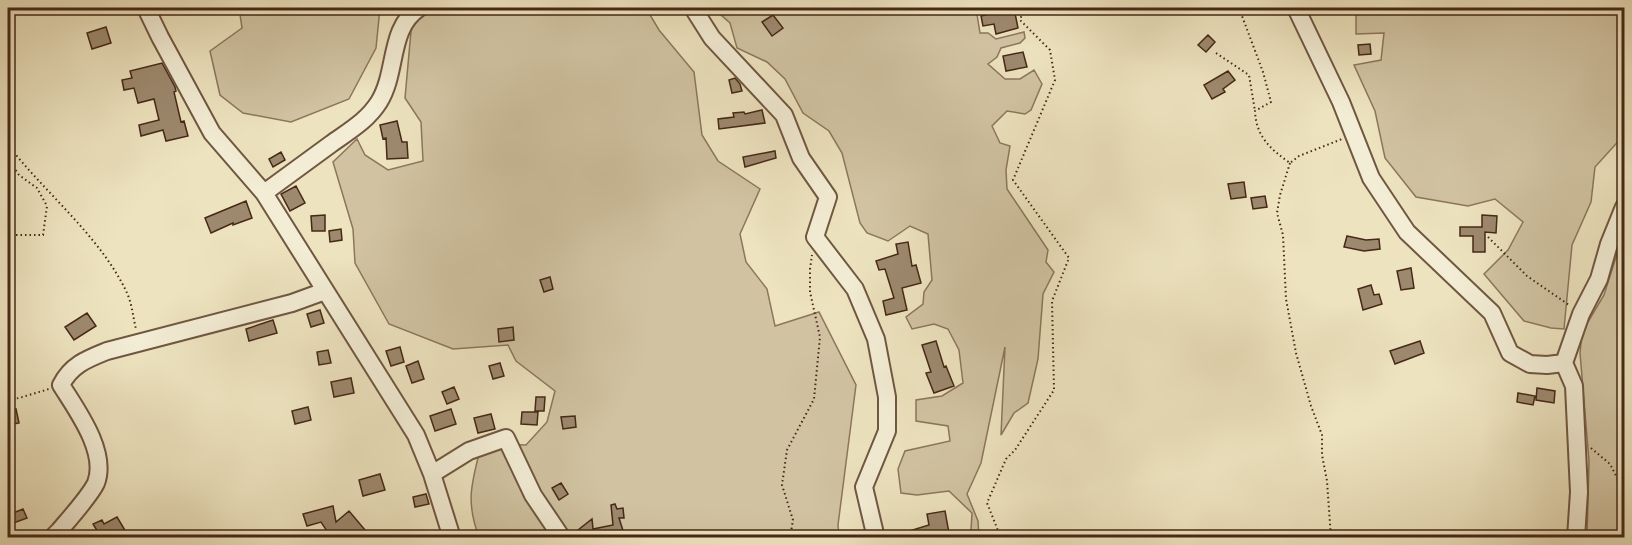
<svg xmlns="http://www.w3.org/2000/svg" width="1632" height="545" font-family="'Sorts Mill Goudy',serif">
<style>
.green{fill:#d1c3a2;stroke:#8c765c;stroke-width:1.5}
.building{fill:#9d896e;stroke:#462817;stroke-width:1.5}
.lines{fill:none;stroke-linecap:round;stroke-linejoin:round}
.minor-casing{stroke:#705741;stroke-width:20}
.path{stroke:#462817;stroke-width:2;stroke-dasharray:1.5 3;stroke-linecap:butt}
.minor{stroke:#f3edd5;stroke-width:16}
</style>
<rect width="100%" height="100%" fill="#ede3bf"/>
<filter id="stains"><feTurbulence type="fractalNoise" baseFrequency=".00333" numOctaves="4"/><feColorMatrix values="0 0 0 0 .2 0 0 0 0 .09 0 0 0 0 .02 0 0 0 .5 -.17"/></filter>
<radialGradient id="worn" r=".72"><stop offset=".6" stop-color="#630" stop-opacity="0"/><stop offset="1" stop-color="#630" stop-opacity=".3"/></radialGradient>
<!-- green -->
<path class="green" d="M239,8H380L376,48L349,99L291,122L243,113L220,95L210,51L242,28Z
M435,8H646L659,30L694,72L702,135L718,161L760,189L740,234L746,262L767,289L775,326L819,312L856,385L838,525L839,537H479C466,503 471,485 480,450L496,444L526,445L547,422L555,391L516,361L508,345L453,349L389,324L355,263L353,229L333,162L357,139L365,155L388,170L423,161L421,122L405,98L412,20L430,13Z
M713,8H976L980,33H988L996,39L1024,32L1025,38L1020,43L1001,48L997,57L988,64L1005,79H1020L1034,70L1042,84L1031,110L1025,114L1007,111L992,126L1000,143L1010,146L1006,170L1007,189L1048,250L1046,262L1054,272L1043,294L1038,359L1028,403L1014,413L1001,435L1005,347L981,463L967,494L978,521L979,537H953L971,530L972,513L949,491L917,495L901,493L898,469L905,451L950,441L948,426L916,421V400L942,396L963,383L959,350L948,329L934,324L912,329L906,317L923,304L924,292L932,280L928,234L910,226L888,241L867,233L860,223L842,153L829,131L803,113L785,79L767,62L737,48L730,23Z
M1360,8H1597L1603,14L1613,8H1624V135L1595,167L1591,202L1572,245L1564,329L1551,328L1524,321L1484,274L1508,250L1523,222L1495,199L1468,206L1416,197L1385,158L1375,111L1354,65L1381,60L1384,33L1356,34V12Z
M1624,232V537H1587L1589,461L1580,353L1582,332L1604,295Z"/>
<!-- building -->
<path class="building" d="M1014,8L1018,28L996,34L994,24L983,26L981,16Z
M773,15L783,28L772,36L762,22Z
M106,27L111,43L92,49L87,33Z
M1208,35L1215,42L1206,52L1198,45Z
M1370,44L1371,54L1359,55L1358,45Z
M1023,52L1027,67L1006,71L1003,56Z
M162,63L175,87L176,91L174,92L181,122L184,121L188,136L166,141L163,130L141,136L139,125L159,120L154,99L138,103L134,88L124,90L122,80L132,78L130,71Z
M1228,71L1235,80L1223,89L1225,92L1212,99L1204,85Z
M735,78L740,84L742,91L732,93L729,80Z
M762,110L765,123L719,129L718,119L734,117L733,113L744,112L745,114Z
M397,121L402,142H407L408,158L387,159L386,138L383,139L380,125Z
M775,151L776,158L745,167L743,157Z
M281,152L285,160L273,167L269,159Z
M1244,182L1246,197L1231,199L1228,184Z
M296,186L305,203L290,211L281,194Z
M1265,196L1267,207L1253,209L1251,198Z
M246,201L252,218L233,225V223L211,233L205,218Z
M325,215V231H312L311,216Z
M1482,215L1497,216L1496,233L1485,232V252H1473V236H1460V227H1482Z
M341,229L342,240L330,242L329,231Z
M1347,236L1366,240L1379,239L1380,249L1364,251L1344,247Z
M908,242L912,266L916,265L921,283L902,288L907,310L886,315L883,301L894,298L885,269L879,270L876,261L898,254L896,244Z
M1411,268L1414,288L1401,290L1397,271Z
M550,277L553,289L544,292L540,280Z
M1371,285L1374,295L1379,294L1382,304L1363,310L1358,289Z
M320,310L324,323L311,327L307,314Z
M87,313L96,326L74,340L65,327Z
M273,320L277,333L249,341L246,329Z
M513,327L514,340L499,342L498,329Z
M936,341L944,367L946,366L954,386L934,393L926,373L931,372L922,345Z
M1420,341L1424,353L1395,364L1390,351Z
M400,347L404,362L391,366L386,351Z
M328,350L331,363L319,365L317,352Z
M418,361L424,379L412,383L406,366Z
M500,363L504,376L493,379L489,366Z
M351,378L354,393L334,397L331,382Z
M454,387L459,399L447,404L442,392Z
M1537,388L1555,391L1554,403L1536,400Z
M1518,393L1535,396L1533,405L1517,402Z
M536,397H545L544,411H535Z
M308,407L311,420L295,424L292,411Z
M16,409L19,423L8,425V411Z
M451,409L456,424L435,431L430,416Z
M522,412H538L537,425L521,424Z
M491,414L495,429L478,433L474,418Z
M575,416L576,427L563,429L561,417Z
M380,474L385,490L363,496L359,480Z
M561,483L568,494L559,500L552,488Z
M426,494L429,504L415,507L413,497Z
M615,504L617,509L623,508L624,518H619L625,537H575L574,533L580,532L578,530L592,519L593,529L613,525L611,505Z
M333,506L336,522L349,511L365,530L357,537H354L350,533L343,537H331L321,522L307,526L303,514Z
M23,509L27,518L8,525V515Z
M945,511L949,533L926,537H896V535L929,525L927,514Z
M117,517L129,537H101L93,524L102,520L104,524Z"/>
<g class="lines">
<defs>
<path id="minor" d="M146,8L160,37L212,133L264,193L416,435L432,474L452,538
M693,8L712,38L784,115L801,158L828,197L815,237L855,289L876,339L887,397V431L864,487L876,538
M1296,8L1341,102L1371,178L1407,232L1492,313L1510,353L1530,364L1547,365L1564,363
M264,193C286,177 309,160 331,144C349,131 367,121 379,102C398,71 388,29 419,8
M432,474L469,451L506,438L533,495L562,538
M52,538L59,531C69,519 90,496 96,483C108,452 76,409 61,385C71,365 87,359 107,351L292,303L325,291
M1576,538L1579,492L1574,386L1564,363L1581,314L1599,279L1609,244L1624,207"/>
</defs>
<!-- minor casing -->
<use href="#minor" class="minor-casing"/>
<!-- path -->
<path class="path" d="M1239,8L1263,72L1271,102L1255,111C1256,136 1270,149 1290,163L1299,156L1342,139
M1216,53L1249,75L1255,111
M8,145C45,193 101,237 127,293C132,304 133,317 136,329
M8,159L19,175L37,188L47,206L43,235H8
M1290,163L1280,195L1277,213L1283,235L1286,299L1296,353L1311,406L1322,435V455L1327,481L1331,538
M1488,237L1527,276L1569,305
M8,400L19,398L49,389
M1591,448L1610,464L1624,491
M790,538L793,520L782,485L787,450L814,399L820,337L810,292V269L812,255
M1001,538L987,503L1006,459L1015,450L1054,390L1052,301L1069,258L1013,180L1055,80L1050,50L1020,20L1024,8
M1614,538H1615"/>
<!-- minor -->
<use href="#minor" class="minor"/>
</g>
<!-- margin -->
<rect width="1632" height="545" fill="none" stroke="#ede3bf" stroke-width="30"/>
<rect x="9" y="9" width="1614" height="527" fill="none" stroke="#462817" stroke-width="3"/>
<rect x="15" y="15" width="1602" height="515" fill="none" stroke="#462817" stroke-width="1.5"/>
<rect width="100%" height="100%" filter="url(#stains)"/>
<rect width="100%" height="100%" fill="url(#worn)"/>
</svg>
